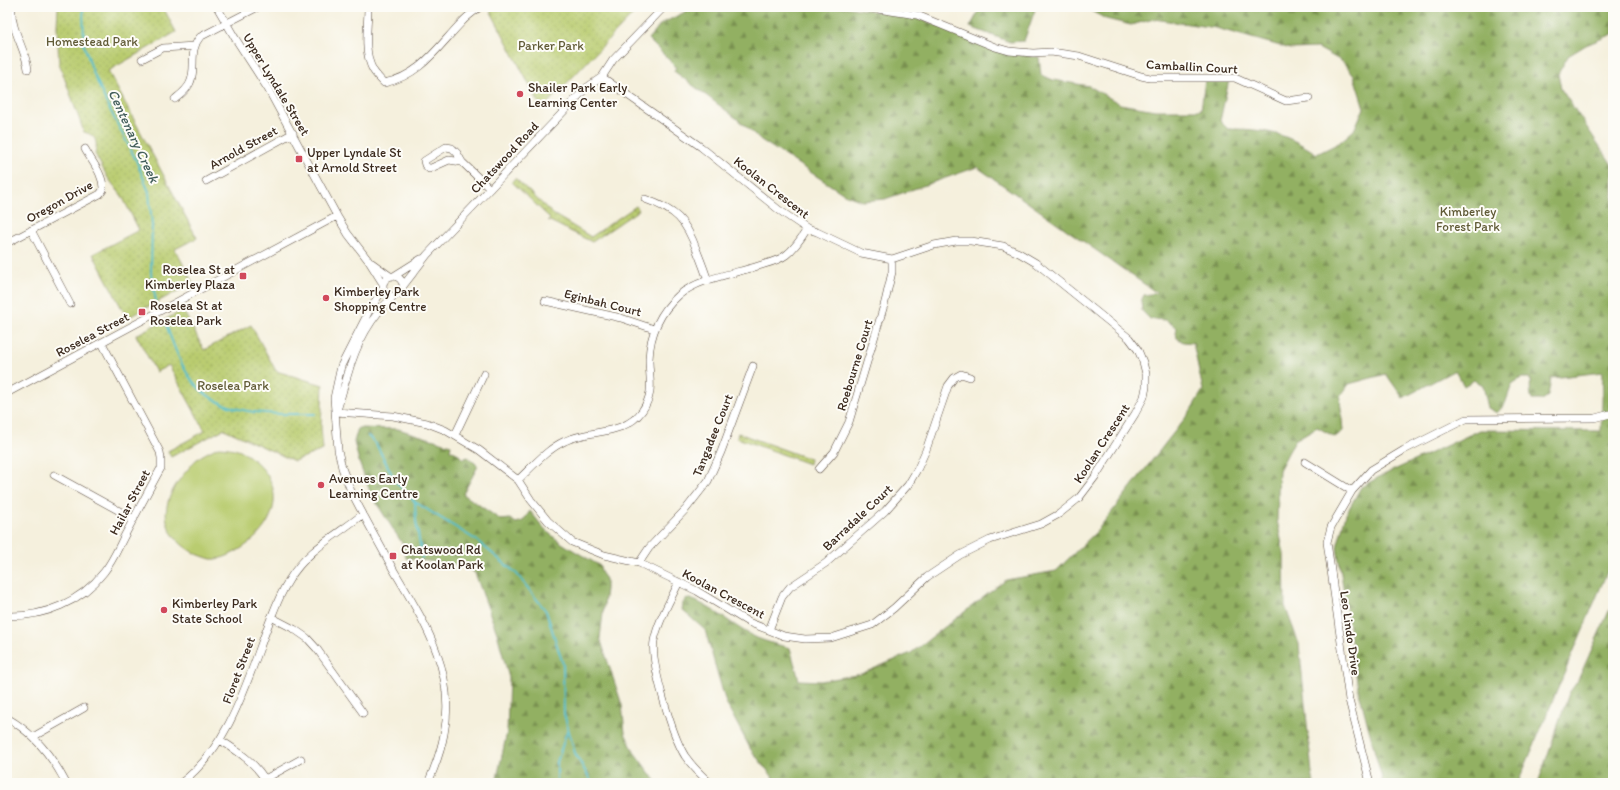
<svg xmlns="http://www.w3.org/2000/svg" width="1620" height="790" font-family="Itim,sans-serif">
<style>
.grass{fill:url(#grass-dots);stroke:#7a7b47}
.forest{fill:url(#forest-firs);stroke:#666d40}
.garden{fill:#b9cc70;stroke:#7a7b47}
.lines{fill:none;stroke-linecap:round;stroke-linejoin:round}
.stream{stroke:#52becb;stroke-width:2}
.minor-casing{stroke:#57483b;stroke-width:8}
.minor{stroke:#fff;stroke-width:7}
.poi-dot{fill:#d1495b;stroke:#fdfcf7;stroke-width:1.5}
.labels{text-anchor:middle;stroke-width:4;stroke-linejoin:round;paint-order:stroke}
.park-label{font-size:13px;fill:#615b37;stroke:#fdfcf7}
.street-label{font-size:13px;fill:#3b2a1e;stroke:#fdfcf7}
.poi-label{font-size:13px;fill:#3b2a1e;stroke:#fdfcf7;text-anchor:start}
.water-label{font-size:14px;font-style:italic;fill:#435e5b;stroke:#fdfcf7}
</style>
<defs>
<pattern id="grass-dots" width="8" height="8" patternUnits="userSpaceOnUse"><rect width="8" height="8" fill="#b9cc70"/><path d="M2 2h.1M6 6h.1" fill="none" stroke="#a0af61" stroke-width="1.8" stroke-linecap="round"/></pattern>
<pattern id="forest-firs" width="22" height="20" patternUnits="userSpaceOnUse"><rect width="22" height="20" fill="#92b062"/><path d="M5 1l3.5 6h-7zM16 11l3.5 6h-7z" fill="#788f50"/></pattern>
</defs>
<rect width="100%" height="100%" fill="#fdfcf7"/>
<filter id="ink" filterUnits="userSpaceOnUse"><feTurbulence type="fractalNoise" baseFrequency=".025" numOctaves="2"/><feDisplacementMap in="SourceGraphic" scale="8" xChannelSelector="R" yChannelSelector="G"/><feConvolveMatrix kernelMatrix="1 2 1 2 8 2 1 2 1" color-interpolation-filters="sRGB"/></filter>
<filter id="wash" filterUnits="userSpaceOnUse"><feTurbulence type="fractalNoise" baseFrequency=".012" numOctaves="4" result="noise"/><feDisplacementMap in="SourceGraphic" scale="16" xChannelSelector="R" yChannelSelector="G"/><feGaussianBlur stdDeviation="0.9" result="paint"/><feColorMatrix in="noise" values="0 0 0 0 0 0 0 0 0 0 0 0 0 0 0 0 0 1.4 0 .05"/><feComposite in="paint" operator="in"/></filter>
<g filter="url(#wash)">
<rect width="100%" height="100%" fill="#f5f0dd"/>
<!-- grass -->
<path class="grass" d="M58,7H163L176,32L108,71L197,238L175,249L193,283L127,318L93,254L139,230L122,196L108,178L95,154C98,142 96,135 84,132L59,63L57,26Z
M495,7H649L643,13L636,11L542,109L490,10Z
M515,178L553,214L591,237L636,206L639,210L592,242L548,220L550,218L512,182Z
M183,310L204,350L251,325L276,371L323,385L321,427L323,450L294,461L224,429L171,457L168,451L205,431L169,365L156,372L136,335Z
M738,433L810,459L809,464L737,438Z"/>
<!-- forest -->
<path class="forest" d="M686,7H846L908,16L931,23L1013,54L1039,57L1041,75L1053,80L1089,86L1120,104L1155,110H1201L1205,80H1229L1220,121L1228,129C1267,129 1285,133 1317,154L1339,143L1354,130L1364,108L1354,76L1343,62L1318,48L1291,49L1216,28L1154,19L1131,25L1106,19L1084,7H1613V34L1586,45L1568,56L1558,74L1561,89L1613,166V558L1518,783H1383L1358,688L1337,547L1346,514L1361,487L1379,477L1480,430L1601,431L1603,372L1551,378L1548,396L1542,400H1532C1529,393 1531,385 1530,378H1521L1512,384L1505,404L1497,413L1488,408L1483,385L1474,380L1464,386L1455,370L1403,398L1386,374L1349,384L1340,397L1343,431L1335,437L1317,427L1295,440L1279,470L1277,520L1284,554L1285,606L1299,644L1312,773L1314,783H774L772,776L751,750L726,703L705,630L682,610L683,603L687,598C712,605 733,627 757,638C767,642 779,645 790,648L799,680L821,681L861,674L911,653L1006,580L1056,571L1096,532L1189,413L1203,390L1193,343L1183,342L1177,338L1176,332L1177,328L1166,320L1150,319L1142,311L1141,301L1144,295L1157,293L977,167L885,199L862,201L844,194L761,140L736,118L674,71L676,67L648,39L661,24L687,11Z
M981,7H1036L1024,41L1010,42L970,27Z
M358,428L398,429L451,445L450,450L457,453L463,459L468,457L478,466L463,494L501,520L510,519L516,523L523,521L530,511C536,518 542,527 550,534C565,547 583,555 600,566L601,572L606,579V589L600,638L622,705L625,733L634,752L657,783H496L507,732L509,678L497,633L475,573L465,566L406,558L402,543L372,496L360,465L354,442Z
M1613,602V783H1538L1569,693L1577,682Z"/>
<!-- garden -->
<path class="garden" d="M218,447C235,448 243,450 256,462C290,493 272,531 237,551C230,555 220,560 211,559C207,558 199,555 194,553C159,533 159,505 183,475C188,470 192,463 197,459C203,454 211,451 218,447Z"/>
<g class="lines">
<!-- stream -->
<path class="stream" d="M83,7L84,45L93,72L107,104L136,160L149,192L152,225L151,274L156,301
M165,322C173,343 181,369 196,385C225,417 275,414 315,414
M368,436L376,444L396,482L415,502L476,540L516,573L546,611L563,664L564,714L575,753L592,783
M415,502L416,521L422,558
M557,783V762L568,728"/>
</g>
</g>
<g filter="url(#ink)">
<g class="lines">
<defs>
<path id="minor" d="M12,7C10,29 25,47 28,69
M217,7L235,38L268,89L337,216L348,234L368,260L383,284
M368,7C368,27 363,52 373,70C376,75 380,79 384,83C420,76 437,48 461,23C466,17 473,12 480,7
M864,7L917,15L995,47L1009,51L1033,53L1051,52L1079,56L1141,76L1150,78H1235L1286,101L1309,98
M142,59L163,48L195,46
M175,99C180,95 187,90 190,83C197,68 188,51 200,37L258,7
M462,162L449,160L429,169L425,165L424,161L446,147L452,148L457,153L462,162L490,189
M206,181L293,133
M645,199C676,210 686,220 697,251C701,261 705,271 708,281
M31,230L70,304
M7,243L100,194L103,190C104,175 92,162 85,149
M372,263L390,276
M383 286a10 10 0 1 1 20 0a10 10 0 1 1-20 0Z
M394,276L421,259
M403,286L427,255L586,88L602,77L613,60L664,7
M383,289L369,311L341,366L334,398L338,450L342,468L351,491C364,517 379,543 393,569C423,620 457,671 444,734C441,751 435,767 428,783
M545,301L621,318L654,329
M7,393L337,216
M337,410C341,399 343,388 347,377C355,348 370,317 393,297
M336,412L393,416L427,423L445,430L479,450L518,480L531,500L548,521L572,542L604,555L639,563L697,591L748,622L784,636L805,639L831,638L872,625L894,608L927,577L960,555L990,540L1041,524L1059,514L1079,498L1095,477L1135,414L1144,397L1146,387V374L1143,362L1138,350L1129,338L1036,263L1019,253L1003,246L971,241H956L934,245L892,259L861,253L817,232L807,229L779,210L701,147L602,77
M455,435L484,374
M1305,462L1352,491
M819,469L834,452L849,422L885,302L892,272V259
M54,475L134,519
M518,480C532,467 547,449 565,441C590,429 624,436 642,411C655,392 649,380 649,359C650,334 660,312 679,295C700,278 733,274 758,266C768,263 778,261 786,255C795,248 801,239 807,229
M639,563L649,548L686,509L708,481L721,452L753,366
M679,582C670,601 658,621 654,641C650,663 673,737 685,756C692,766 701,775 710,783
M7,616C44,617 81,602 104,572C113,561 119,546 126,533C138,511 149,489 161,468V458L160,452L102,343
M271,617L294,629L307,638L317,649L363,713
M769,630L782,597L790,587L826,563L885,511L908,485L918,468L926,450L948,386L954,378L961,374L970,377
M7,718C34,733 52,756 66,783
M34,737L38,734L84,708
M220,740C238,751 257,764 267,783
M265,779L301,759
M181,783C233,743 248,676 271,618C276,605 281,592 289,580C307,550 337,535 363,514
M1370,783L1349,700L1327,542L1331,527L1352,491L1371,470L1404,450L1466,419L1595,418L1610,414"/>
</defs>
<!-- minor casing -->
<use href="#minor" class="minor-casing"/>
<!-- minor -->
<use href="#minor" class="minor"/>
</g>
</g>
<!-- markers -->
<g class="poi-dot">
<circle cx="520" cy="94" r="4"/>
<rect x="295" y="155" width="8" height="8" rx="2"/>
<rect x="239" y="272" width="8" height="8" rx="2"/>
<circle cx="326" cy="298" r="4"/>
<rect x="138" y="308" width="8" height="8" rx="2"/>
<circle cx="321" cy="485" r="4"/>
<rect x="389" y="552" width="8" height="8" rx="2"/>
<circle cx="164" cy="610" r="4"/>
</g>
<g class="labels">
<!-- park labels -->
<g class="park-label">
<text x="92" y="46">Homestead Park</text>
<text x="551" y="50">Parker Park</text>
<text x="1468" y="216">Kimberley<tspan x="1468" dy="15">Forest Park</tspan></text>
<text x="233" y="390">Roselea Park</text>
</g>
<!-- street labels -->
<g class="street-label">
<text transform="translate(1192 66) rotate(3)" y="5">Camballin Court</text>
<text transform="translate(277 84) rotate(59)" y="5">Upper Lyndale Street</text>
<text transform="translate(243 147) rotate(-29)" y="5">Arnold Street</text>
<text transform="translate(504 157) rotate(-47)" y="5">Chatswood Road</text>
<text transform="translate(772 187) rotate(38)" y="5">Koolan Crescent</text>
<text transform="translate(59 201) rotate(-29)" y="5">Oregon Drive</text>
<text transform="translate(603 302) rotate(14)" y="5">Eginbah Court</text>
<text transform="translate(92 334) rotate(-28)" y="5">Roselea Street</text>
<text transform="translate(854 365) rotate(-73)" y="5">Roebourne Court</text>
<text transform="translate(712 435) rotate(-68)" y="5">Tangadee Court</text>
<text transform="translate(1101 443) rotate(-57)" y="5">Koolan Crescent</text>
<text transform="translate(129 502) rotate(-62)" y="5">Hailar Street</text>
<text transform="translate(857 517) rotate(-43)" y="5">Barradale Court</text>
<text transform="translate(724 593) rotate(28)" y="5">Koolan Crescent</text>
<text transform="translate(1351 633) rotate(82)" y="5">Leo Lindo Drive</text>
<text transform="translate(238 670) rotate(-69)" y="5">Floret Street</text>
</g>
<!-- poi labels -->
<g class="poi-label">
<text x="528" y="92">Shailer Park Early<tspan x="528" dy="15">Learning Center</tspan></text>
<text x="307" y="157">Upper Lyndale St<tspan x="307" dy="15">at Arnold Street</tspan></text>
<text x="235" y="274" text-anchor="end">Roselea St at<tspan x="235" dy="15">Kimberley Plaza</tspan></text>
<text x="334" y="296">Kimberley Park<tspan x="334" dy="15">Shopping Centre</tspan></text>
<text x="150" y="310">Roselea St at<tspan x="150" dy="15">Roselea Park</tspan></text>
<text x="329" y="483">Avenues Early<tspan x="329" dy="15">Learning Centre</tspan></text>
<text x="401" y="554">Chatswood Rd<tspan x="401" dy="15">at Koolan Park</tspan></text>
<text x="172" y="608">Kimberley Park<tspan x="172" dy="15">State School</tspan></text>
</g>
<!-- water labels -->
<g class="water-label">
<text transform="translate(134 136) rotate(65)" y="5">Centenary Creek</text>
</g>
</g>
<!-- margin -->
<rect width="1620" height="790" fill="none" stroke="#fdfcf7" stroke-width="24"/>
</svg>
